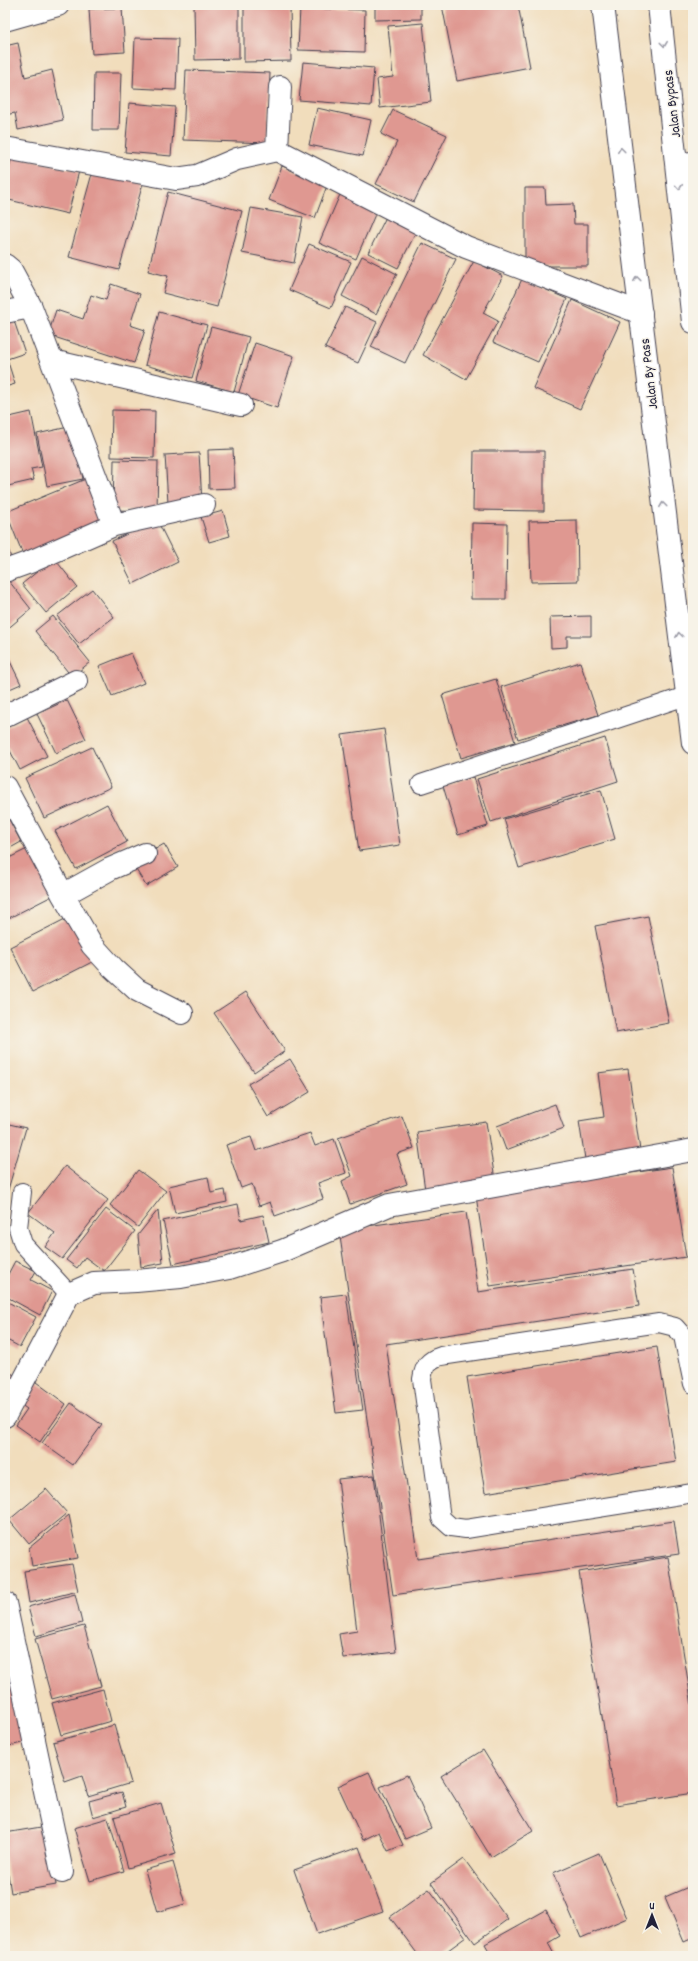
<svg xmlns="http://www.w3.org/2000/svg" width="698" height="1961" font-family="Dekko,sans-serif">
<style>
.building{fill:#df9891}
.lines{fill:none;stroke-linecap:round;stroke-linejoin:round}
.service-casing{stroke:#413e4e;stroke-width:20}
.minor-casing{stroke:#413e4e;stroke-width:24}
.primary-casing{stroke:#413e4e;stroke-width:24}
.trunk-casing{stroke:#413e4e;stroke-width:24}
.service{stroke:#fff;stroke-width:18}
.minor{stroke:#fff;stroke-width:22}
.primary{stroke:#fff;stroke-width:22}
.trunk{stroke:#fff;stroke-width:22}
.oneway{stroke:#9c9ca7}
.labels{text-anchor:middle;stroke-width:3;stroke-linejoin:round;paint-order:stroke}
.street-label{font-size:14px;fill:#22223b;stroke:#f7f3e8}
</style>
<rect width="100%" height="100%" fill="#f7f3e8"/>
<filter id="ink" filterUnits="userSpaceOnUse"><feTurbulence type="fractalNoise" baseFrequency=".025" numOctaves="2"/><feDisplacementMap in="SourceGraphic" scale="8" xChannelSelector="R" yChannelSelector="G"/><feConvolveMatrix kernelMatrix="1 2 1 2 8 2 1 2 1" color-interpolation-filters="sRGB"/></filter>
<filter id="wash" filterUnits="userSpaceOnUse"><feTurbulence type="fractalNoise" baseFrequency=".012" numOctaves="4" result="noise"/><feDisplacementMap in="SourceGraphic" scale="16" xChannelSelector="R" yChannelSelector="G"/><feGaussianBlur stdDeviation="0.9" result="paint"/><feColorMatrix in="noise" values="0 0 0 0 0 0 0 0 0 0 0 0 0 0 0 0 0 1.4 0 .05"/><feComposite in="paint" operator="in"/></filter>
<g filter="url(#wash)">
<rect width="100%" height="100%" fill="#f1ddbc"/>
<g id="blocks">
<!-- building -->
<path class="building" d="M194,5H239V59L195,60Z
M244,5H290L291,61L244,62Z
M375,5H421V19L375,20Z
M442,5H518L530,67L457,81Z
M122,8L125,52L92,54L89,9Z
M300,8L365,10L364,52L298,50Z
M423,23L431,102L380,108L377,79L393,77L388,26Z
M135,38L178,39L176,90L133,88Z
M18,43L25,77L52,70L63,120L18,130L15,113L5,115V46Z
M303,62L374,68L371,106L299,100Z
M186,70L270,73L267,143L183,140Z
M94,73H121L119,130H93Z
M129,103L175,107L171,156L125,152Z
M317,108L371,120L363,156L309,145Z
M393,110L447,135L414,202L376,184L397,142L381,134Z
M12,155L79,171L68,214L5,199V185Z
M282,166L328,183L315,218L269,200Z
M93,170L143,183L119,270L69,257Z
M525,188H545L546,205L573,204L574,224H588V266H525Z
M342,190L379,205L356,259L319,243Z
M168,192L242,211L217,307L163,293L168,276L148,271Z
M251,208L303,217L294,263L242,253Z
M387,215L417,230L398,268L368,253Z
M422,243L456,259L405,363L371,347Z
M309,244L351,262L331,308L289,290Z
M362,256L397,274L376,314L342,296Z
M474,261L503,276L483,313L498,321L466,379L423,355Z
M522,279L567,299L538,362L493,342Z
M111,284L140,294L130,325L145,330L134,363L48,335L56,310L83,319L91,295L106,300Z
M572,300L620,322L580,409L533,388Z
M345,307L377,322L358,363L325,348Z
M159,312L207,325L192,378L145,365Z
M12,315L25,353L7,359L15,384L5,387V317Z
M211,327L249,337L234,392L196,381Z
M255,343L294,356L277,408L238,395Z
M112,410L155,411L154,458L111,457Z
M31,412L42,467L31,469L34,480L8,486L5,470V418Z
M73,426L83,479L47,486L37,434Z
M233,449L235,488L209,489L208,450Z
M474,451H544V511L473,510Z
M199,453L202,502L168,503L165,455Z
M114,460L158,461L157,511L113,510Z
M88,478L106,523L24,557L6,512Z
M223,511L230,536L209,542L201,517Z
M157,520L178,562L133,584L112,541Z
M577,520L578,581L531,582L529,521Z
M472,523L507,524L506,599H471Z
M5,538L13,565L5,567Z
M54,558L77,587L46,613L22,584Z
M5,576L31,609L5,631Z
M92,589L114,617L79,644L57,616Z
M53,616L90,662L72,677L35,631Z
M591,616V636H567V647L551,648L550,617Z
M5,651L21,684L5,691Z
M131,653L144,683L112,696L99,666Z
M580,662L598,715L518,739L501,687Z
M496,679L515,742L461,758L442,695Z
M67,700L86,739L56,753L37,714Z
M27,717L47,756L20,770L5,741V728Z
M384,729L400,845L359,851L342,735Z
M605,738L618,781L491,822L477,779Z
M92,747L111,787L44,818L25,778Z
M473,777L488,826L458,835L443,786Z
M601,790L615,839L519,868L504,819Z
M107,804L127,842L76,869L55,831Z
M5,812L21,842L5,851Z
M164,844L178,867L146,886L132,863Z
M31,847L56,894L5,920V860Z
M648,916L669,1023L616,1033L595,926Z
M69,917L92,962L33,992L10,947Z
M246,992L285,1051L254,1072L214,1013Z
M290,1059L310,1092L268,1117L248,1084Z
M628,1069L641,1157L586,1165L579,1121L604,1117L598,1073Z
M555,1104L564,1128L506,1150L497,1126Z
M402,1116L414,1148L397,1154L407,1184L350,1204L342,1181L352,1176L338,1138Z
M486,1122L495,1180L425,1190L417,1132Z
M5,1123L26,1128L5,1200Z
M310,1133L315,1146L334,1139L346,1173L318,1183L323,1199L275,1216L270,1202L259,1206L252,1184L241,1188L226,1145L251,1137L256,1151Z
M65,1166L108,1200L62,1259L45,1247L55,1233L28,1213Z
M672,1167L686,1257L490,1286L476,1196Z
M138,1170L166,1191L138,1227L110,1205Z
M208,1177L211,1193L225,1190L227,1202L175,1213L169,1186Z
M238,1204L241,1220L263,1215L269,1242L173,1264L163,1221Z
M106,1209L135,1231L104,1271L85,1257L77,1268L66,1260Z
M158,1210L163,1263L141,1267L138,1235Z
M466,1212L478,1292L633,1269L639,1306L386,1344L418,1559L674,1521L679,1554L393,1595L339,1230Z
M15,1261L36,1271L31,1280L52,1291L40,1315L5,1296V1280Z
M346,1294L363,1410L336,1413L320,1297Z
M6,1301L36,1317L20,1347L5,1339Z
M657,1347L676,1462L485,1493L467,1377Z
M5,1370L18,1377L5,1403Z
M36,1382L66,1404L40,1442L16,1425L27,1409L20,1404Z
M71,1403L102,1425L73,1465L42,1443Z
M374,1475L396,1652L343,1658L339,1634L357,1631L338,1479Z
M46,1489L67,1513L29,1544L9,1520Z
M69,1515L78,1558L32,1566L29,1548Z
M668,1557L693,1712V1793L616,1805L579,1572Z
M72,1564L78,1591L29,1603L24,1571Z
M75,1594L82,1623L36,1636L28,1607Z
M84,1626L101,1686L52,1699L35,1639Z
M10,1678L26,1742L5,1747V1679Z
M103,1689L111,1721L61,1735L52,1703Z
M114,1725L131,1783L88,1796L82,1776L65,1782L53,1742Z
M483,1750L533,1831L491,1857L441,1776Z
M369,1772L403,1845L388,1851L379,1832L363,1840L338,1786Z
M407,1775L431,1828L405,1839L380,1787Z
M122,1792L126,1807L93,1817L89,1801Z
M161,1803L176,1854L128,1868L114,1817Z
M108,1818L124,1871L90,1881L74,1828Z
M47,1826L56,1885L11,1893L5,1855V1833Z
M359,1847L383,1911L317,1934L294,1870Z
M599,1853L627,1918L581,1938L553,1873Z
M464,1859L508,1919L475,1943L431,1883Z
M173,1862L185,1904L157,1912L145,1870Z
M693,1885V1938L684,1942L665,1897Z
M429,1889L466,1937L440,1956H419L390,1917Z
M546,1910L560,1936L548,1943L555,1956H492L485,1944Z"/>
</g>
</g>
<g filter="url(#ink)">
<use href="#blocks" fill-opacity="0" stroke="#413e4e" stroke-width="1"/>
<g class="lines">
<defs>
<path id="service" d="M421,784L686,696
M22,1192L18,1228L23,1244L69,1294
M693,1384L683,1336L675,1327L659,1323L441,1356C428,1360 424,1366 422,1379L441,1518L451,1527L466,1529L693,1493"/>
<path id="minor" d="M280,87L277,150L466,247L641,313
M5,148L176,179L197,176L237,159L277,150
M677,164L693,163
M5,265L11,270L31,307
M5,312L31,307L114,525L30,562L5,571
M52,361L241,405
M114,525L204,505
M5,716L76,681
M5,787L63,895L92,945L113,968L137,990L182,1013
M63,895L110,869L145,854
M5,1416L69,1294L94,1283L136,1281L181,1277L229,1268L282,1251L389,1205L693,1150
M5,1603L62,1872"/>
<path id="primary" d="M5,20L58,5"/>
<path id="trunk" d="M603,5L693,743
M659,5L693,322"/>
</defs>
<!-- service casing -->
<use href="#service" class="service-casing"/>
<!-- minor casing -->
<use href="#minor" class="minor-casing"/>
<!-- primary casing -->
<use href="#primary" class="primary-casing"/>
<!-- trunk casing -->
<use href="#trunk" class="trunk-casing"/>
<!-- service -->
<use href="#service" class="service"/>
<!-- minor -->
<use href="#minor" class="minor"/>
<!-- primary -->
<use href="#primary" class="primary"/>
<!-- trunk -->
<use href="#trunk" class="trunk"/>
</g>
<!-- one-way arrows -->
<defs><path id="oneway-chevron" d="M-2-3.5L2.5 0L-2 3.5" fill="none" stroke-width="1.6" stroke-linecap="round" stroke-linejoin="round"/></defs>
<g class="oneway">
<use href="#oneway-chevron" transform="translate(664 44) rotate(83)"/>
<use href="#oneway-chevron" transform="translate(621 150) rotate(-97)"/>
<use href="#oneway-chevron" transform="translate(679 187) rotate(85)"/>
<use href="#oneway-chevron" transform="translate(637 279) rotate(-97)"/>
<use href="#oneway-chevron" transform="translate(663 505) rotate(-97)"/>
<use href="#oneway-chevron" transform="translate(679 635) rotate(-97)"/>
</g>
</g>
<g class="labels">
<!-- street labels -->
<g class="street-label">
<text transform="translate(671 104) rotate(-97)" y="5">Jalan Bypass</text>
<text transform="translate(648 374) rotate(-97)" y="5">Jalan By Pass</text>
</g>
</g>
<!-- margin -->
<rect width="698" height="1961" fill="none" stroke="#f7f3e8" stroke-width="20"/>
<!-- north arrow -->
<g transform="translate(652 1915)" stroke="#f7f3e8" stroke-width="3" paint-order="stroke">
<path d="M0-3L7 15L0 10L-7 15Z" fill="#22223b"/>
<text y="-6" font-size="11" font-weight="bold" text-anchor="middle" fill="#22223b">U</text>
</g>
</svg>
